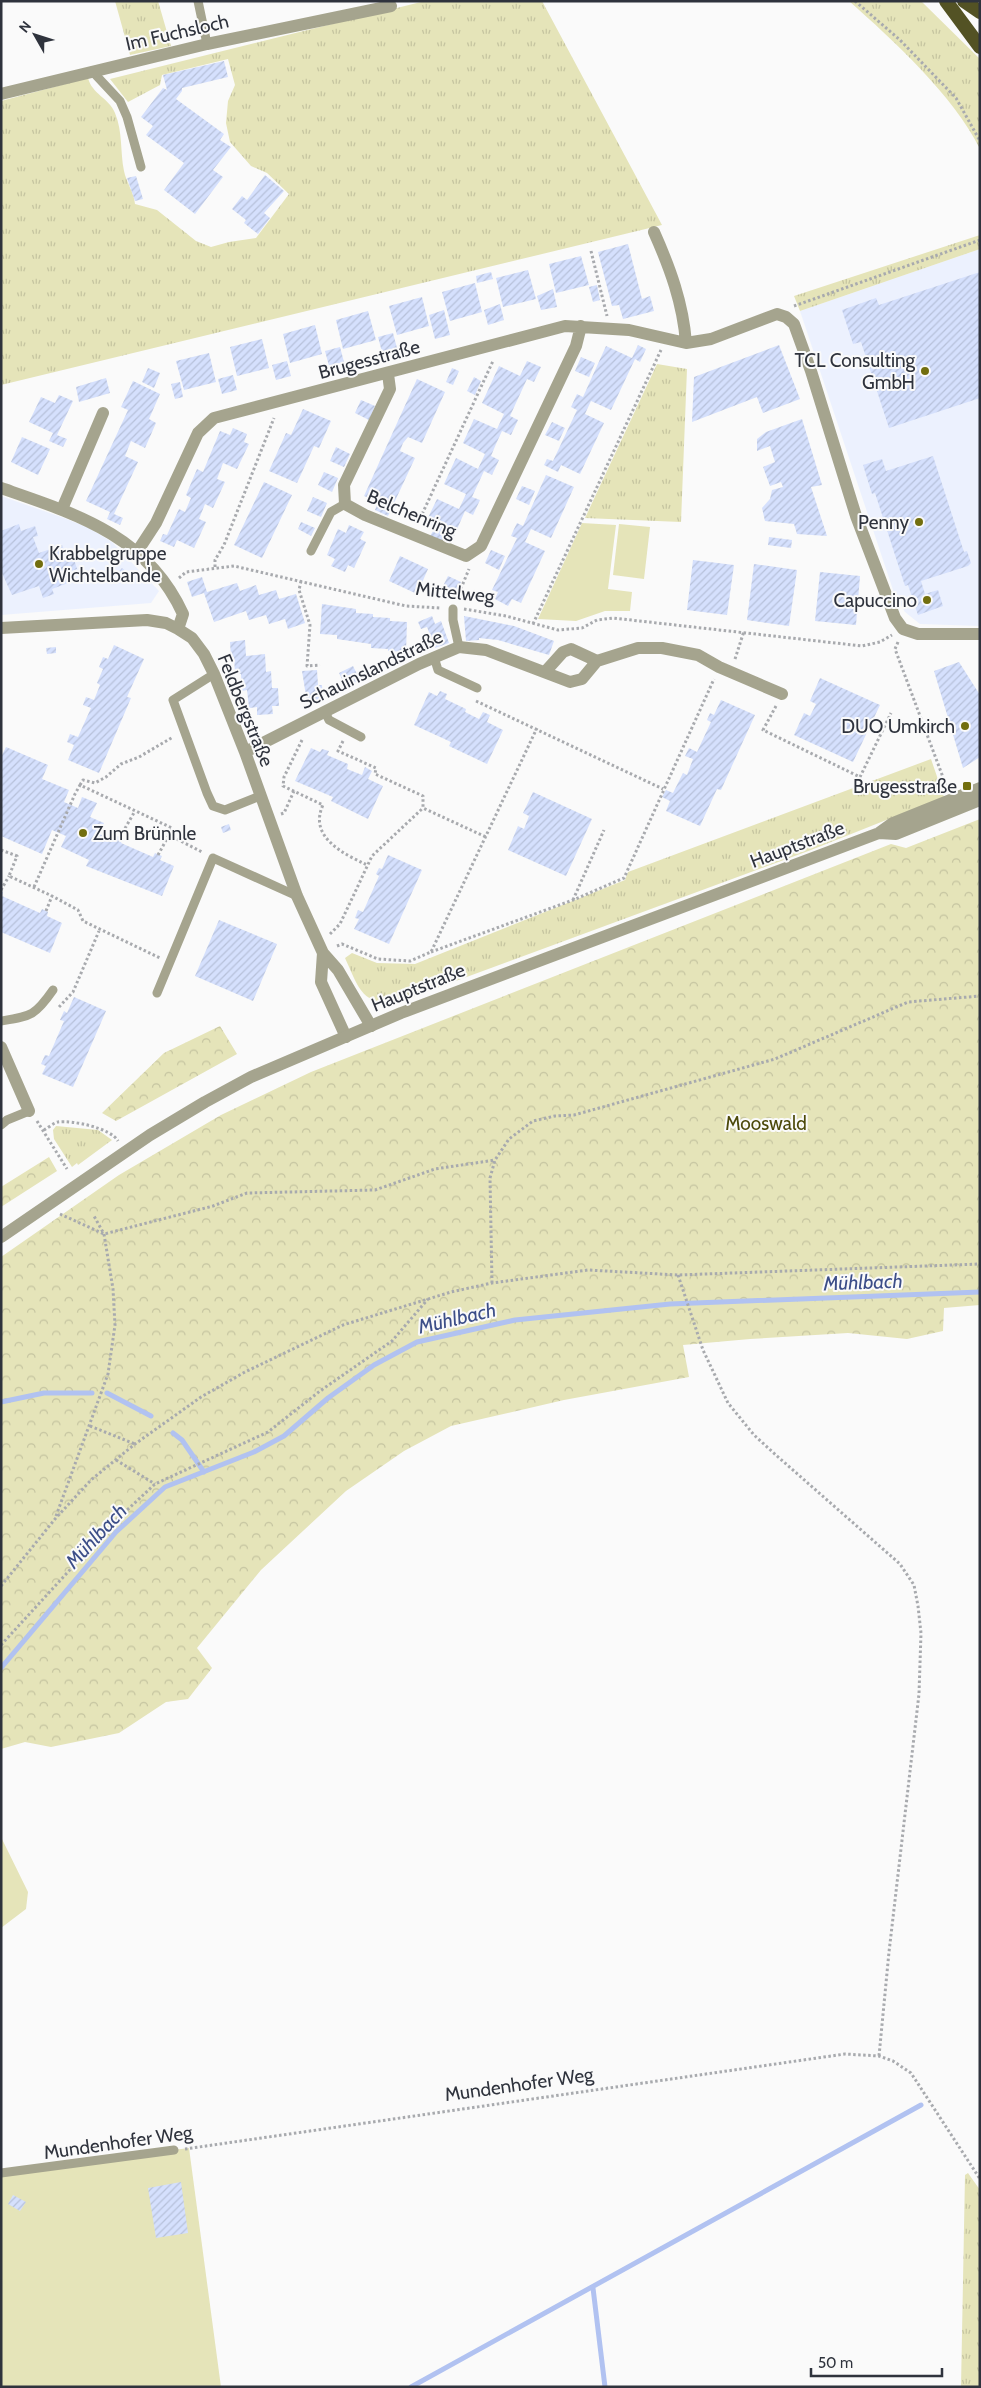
<svg xmlns="http://www.w3.org/2000/svg" width="981" height="2388" font-family="Cabin,sans-serif">
<style>
.built{fill:#ecf1fe}
.grass{fill:url(#grass-tufts)}
.forest{fill:url(#forest-crowns)}
.park{fill:#e5e4b9}
.lines{fill:none;stroke-linecap:round;stroke-linejoin:round}
.stream{stroke:#b1c2f1;stroke-width:5}
.building{fill:url(#building-hatch)}
.path{stroke:#a8aaae;stroke-width:3;stroke-dasharray:2.5 2.5;stroke-linecap:butt}
.service{stroke:#a5a48e;stroke-width:9}
.minor{stroke:#a5a48e;stroke-width:12}
.tertiary{stroke:#a5a48e;stroke-width:12}
.trunk{stroke:#535224;stroke-width:14}
.poi-dot{fill:#726e0e;stroke:#fafafa;stroke-width:2}
.labels{text-anchor:middle;stroke-width:4;stroke-linejoin:round;paint-order:stroke}
.street-label{font-size:19px;fill:#2f333d;stroke:#fafafa}
.poi-label{font-size:19px;fill:#2f333d;stroke:#fafafa;text-anchor:end}
.park-label{font-size:19px;fill:#4c490a;stroke:#fafafa}
.water-label{font-size:20px;font-style:italic;fill:#3c4e88;stroke:#fafafa}
</style>
<defs>
<pattern id="grass-tufts" width="24" height="20" patternUnits="userSpaceOnUse" patternTransform="scale(1.25)"><rect width="24" height="20" fill="#e5e4b9"/><path d="M3 7l-1-3M5 7V3M7 7l1-3M15 17l-1-3M17 17v-4M19 17l1-3" fill="none" stroke="#c5c4a0"/></pattern>
<pattern id="forest-crowns" width="20" height="18" patternUnits="userSpaceOnUse" patternTransform="scale(1.25)"><rect width="20" height="18" fill="#e5e4b9"/><path d="M2 6a3 3 0 1 1 6 0M12 15a3 3 0 1 1 6 0" fill="none" stroke="#c5c4a0"/></pattern>
<pattern id="building-hatch" width="6" height="6" patternUnits="userSpaceOnUse" patternTransform="scale(1.25)"><rect width="6" height="6" fill="#d5e0fd"/><path d="M-1 1l2-2M0 6l6-6M5 7l2-2" fill="none" stroke="#b7c1da"/></pattern>
</defs>
<rect width="100%" height="100%" fill="#fafafa"/>
<!-- built -->
<path class="built" d="M980,249V626L920,624L905,612L895,596L800,311Z
M1,496L64,518L89,528L112,542L159,591L151,603L1,615Z"/>
<!-- grass -->
<path class="grass" d="M115,1H158L171,46L130,55Z
M425,1H542L662,225L1,385V101L88,78C92,94 109,98 115,113C123,132 120,152 124,171C126,182 134,192 135,204L157,210L196,241L211,247L229,242L256,238L289,194L267,173L251,166L230,142L226,123L228,101L235,85L228,59L162,75L160,85L128,102L110,79Z
M849,1H921L980,59V149C954,96 893,40 849,1Z
M980,235V249L800,311L794,296Z
M657,364L687,369L681,522L585,518Z
M931,759L944,797L811,850L396,1003C361,1005 358,986 345,958L352,953L377,963L415,964L625,880L628,872Z
M56,1126L98,1130L112,1140L78,1165L77,1163L72,1167L54,1139L53,1130Z
M968,2173L980,2190V2387H961L965,2175Z"/>
<!-- forest -->
<path class="forest" d="M980,819V1305L944,1308L943,1331L907,1339L848,1333L750,1339L683,1345L689,1377L564,1400L451,1426L404,1451L346,1491L261,1570L197,1648L212,1668L188,1699L166,1702L119,1733L51,1747L25,1742L1,1749V1257L119,1175L221,1115L311,1072L891,844L906,848Z
M220,1026L237,1054L116,1121L102,1113L164,1053Z
M49,1157L57,1171L1,1207V1187Z"/>
<!-- park -->
<path class="park" d="M582,523L616,525L608,589L632,592L630,611H605L576,621L538,619Z
M619,524L650,527L644,579L613,575Z
M1,1837L28,1892L26,1909L1,1928Z
M189,2148L221,2387H1V2172Z"/>
<g class="lines">
<!-- stream -->
<path class="stream" d="M107,1393L151,1416
M1,1402L44,1393H92
M173,1433L182,1440L204,1472
M1,1668L116,1532L165,1487L254,1452L284,1436L328,1398L374,1365L417,1342L515,1320L670,1304L980,1292
M593,2288L605,2387
M411,2387L921,2105"/>
</g>
<!-- building -->
<path class="building" d="M224,61L228,77L182,88V91L176,99L224,134L220,140L231,147L213,170L223,177L195,214L164,190L184,163L146,135L153,126L141,117L163,88L167,90L163,75Z
M265,175L284,191L264,213L270,218L258,234L244,223L246,220L232,209L242,196L247,200Z
M136,176L143,199L135,201L127,178Z
M628,244L642,299L650,296L654,311L623,319L619,305L612,306L598,252Z
M581,256L589,285L556,293L549,264Z
M528,270L536,299L503,307L496,278Z
M491,272L493,279L477,283L476,276Z
M980,272V398L889,428L861,342L853,344L842,310L876,298L879,305Z
M475,283L482,312L450,321L442,292Z
M597,285L600,300L593,302L589,287Z
M553,289L557,307L541,310L537,296Z
M422,297L429,326L397,335L389,306Z
M500,304L504,320L488,325L484,310Z
M444,310L450,335L435,339L429,315Z
M368,311L376,340L343,349L336,320Z
M315,325L322,354L290,363L283,334Z
M393,333L397,348L382,352L378,337Z
M262,339L269,368L237,376L230,347Z
M638,345L646,349L640,362L635,359L611,410L591,401L585,414L604,423L580,474L561,465L558,472L544,465L547,459L553,461L577,410L571,407L577,394L583,397L606,346L632,358Z
M779,345L800,399L763,413L757,397L692,422L694,377Z
M340,347L344,362L329,366L325,351Z
M209,353L216,382L184,390L176,361Z
M581,357L595,363L589,377L575,371Z
M287,361L291,376L276,380L272,365Z
M527,361L541,367L534,382L527,379L510,416L518,420L511,435L502,431L496,444L491,456L499,460L492,475L484,471L472,497L480,500L473,515L465,511L454,536L449,534L445,543L430,536L435,528L425,524L437,499L459,509L466,494L444,484L456,458L478,469L485,454L463,443L474,419L497,429L504,414L482,403L499,366L520,376Z
M148,368L160,373L154,388L142,382Z
M452,368L459,371L453,385L446,382Z
M233,375L237,390L222,394L218,379Z
M474,377L481,381L475,395L467,391Z
M106,378L110,393L79,402L76,387Z
M417,379L445,392L422,443L408,437L403,443L400,451L415,458L388,516L375,510L378,502L364,496Z
M133,381L160,394L149,419L156,423L145,448L131,441L125,456L138,462L114,514L123,518L120,525L107,519L110,512L86,501L128,410L121,407Z
M180,382L183,397L175,399L171,384Z
M59,395L73,401L57,435L67,439L63,447L49,441L53,433L29,422L41,397L55,403Z
M361,400L375,406L369,420L355,413Z
M303,409L331,421L319,448L314,446L297,483L269,471L286,433L291,435Z
M802,419L822,485L811,487L827,536L797,534L794,524L765,521L762,508L770,499L772,490L783,487L781,482L770,486L763,467L775,462L770,446L757,451V439L766,432Z
M552,422L565,428L559,441L545,435Z
M233,428L247,434L244,442L249,444L237,469L223,463L217,479L225,482L213,508L205,504L199,519L206,522L194,548L177,540L174,547L160,541L163,534L167,535L179,509L185,512L191,498L186,495L197,469L203,472L220,431L230,435Z
M22,437L50,449L38,475L11,462Z
M336,447L350,454L344,467L330,461Z
M933,456L964,552L967,551L971,563L968,566L921,581L925,594L938,590L943,606L918,615L908,585L905,586L875,493L872,494L863,465L882,459L886,471Z
M324,472L338,478L332,492L318,485Z
M546,475L574,487L551,538L531,529L525,542L545,551L521,603L512,599L508,606L495,599L498,592L492,590L517,538L511,536L514,529L517,523L523,526Z
M264,482L292,495L262,558L234,545Z
M522,486L535,491L529,505L516,499Z
M313,497L327,503L321,517L307,511Z
M301,522L315,528L311,536L298,529Z
M19,524L21,531L35,526L38,536L33,537L39,553L62,545L68,560L74,559L77,569L65,573L68,583L52,589L54,594L43,598L39,586L12,595L1,571V531Z
M349,525L364,532L360,539L366,542L354,568L348,565L345,572L331,566L335,559L327,555L338,529L346,533Z
M769,537L792,540L791,548L768,545Z
M491,550L505,556L499,570L485,563Z
M400,556L428,569L417,594L389,581Z
M693,560L734,565L727,615L687,610Z
M754,564L797,570L789,626L747,620Z
M122,568L129,574L124,580L117,574Z
M820,572L860,576L856,625L815,621Z
M448,576L461,582L455,596L441,590Z
M202,577L207,592L237,583L240,591L256,585L259,595L276,590L279,599L296,594L305,623L288,629L285,619L269,624L266,615L249,620L246,611L214,622L204,593L192,597L187,582Z
M322,604L356,609V613L373,614V617L390,618V621L407,622L406,652L388,651V649L371,648V644L337,639V635L320,634Z
M432,616L435,624L441,621L449,643L435,648L427,627L421,629L418,622Z
M464,616L514,626L554,641L549,655L498,640L479,638V640L466,641Z
M245,640L246,656L265,654L266,672L271,671L272,688H278L279,706H272L273,714L257,715V707L249,708L247,690L242,691L241,674H235L234,657H231L230,642Z
M114,645L144,659L127,697L131,698L99,773L68,760L74,745L67,742L70,734L78,737L91,708L83,705L86,697L94,700L100,685L97,683L103,669L99,667L103,657L108,659Z
M56,647V653L47,654L46,648Z
M959,662L980,695V757L963,768L934,671Z
M353,666L360,680L346,687L339,673Z
M317,670L318,685H322L323,701L307,702L302,671Z
M820,678L880,705L853,762L794,735L804,713L810,716L816,704L810,701Z
M440,691L447,694L445,699L466,709L465,712L479,719L483,712L490,715L487,722L503,730L487,764L449,746L451,742L414,725L429,692L437,696Z
M721,700L755,715L721,790L717,789L700,826L666,811L670,801L662,797L666,790L673,793L683,773L687,775L693,759L685,756L689,748L697,752L711,722L707,720L710,713L714,715Z
M6,747L48,765L42,779L69,790L64,802L78,808L82,797L97,803L90,817L104,823L100,834L114,841L116,836L120,837L123,839L121,843L153,857L155,853L162,856L160,860L174,866L162,896L86,866L89,860L61,847L66,836L52,830L42,854L1,836V757Z
M311,748L320,752L322,749L329,751L327,755L348,764L347,769L362,775L365,767L372,771L368,779L383,786L368,819L331,801L333,797L295,781Z
M533,792L592,819L566,876L508,850L518,826L524,829L529,816L523,813Z
M229,824L231,830L223,833L221,827Z
M388,855L422,870L389,944L354,929L359,919L355,918L358,910L363,912L379,876L376,874L379,868L382,869Z
M1,892H3L2,896L40,913L42,909L48,912L47,916L62,923L50,953L1,932Z
M219,920L277,944L253,1001L195,976Z
M74,997L106,1011L73,1087L42,1074L46,1066L41,1064L45,1055L49,1056L64,1021L60,1020L64,1011L67,1013Z
M181,2182L188,2233L156,2238L148,2188Z
M13,2195L26,2202L20,2211L8,2204Z"/>
<g class="lines">
<!-- path -->
<path class="path" d="M855,1L900,40L956,98L980,141
M591,251L607,316
M794,306L980,240
M418,523L493,361
M215,567V560L224,545L274,418
M179,578L186,572L234,566L406,606L440,608
M301,581L299,590L310,625L307,666L320,665
M457,598L469,569
M464,609L506,616L558,630L582,628L597,620L613,618L862,646L880,642L892,635
M533,624L661,350
M898,642L895,649L947,788
M735,659L744,631
M476,701L663,789
M776,706L763,730L860,777L891,713
M302,740L284,777L283,786L323,805C308,837 344,854 367,865
M343,741L338,751L376,768L375,774L423,796V808L486,837
M80,785L83,780L95,783L106,777L121,764L139,757L173,737
M281,814L284,813L294,791
M120,837L135,811
M1,850L17,856L9,876L52,896
M158,855L169,835
M34,887L75,794L80,785L172,828L169,835L202,852
M1,890L9,876
M573,900L604,830
M46,911L52,896L78,910L83,921L160,958
M330,934L340,924L372,856L423,808
M337,946L342,944L378,959L410,961L431,952L537,728
M431,952L573,900L624,878L714,679
M59,1007L73,992L99,931
M37,1121L67,1169
M44,1130C48,1128 53,1123 58,1122C72,1120 111,1128 118,1141
M60,1214L104,1234L213,1206L247,1193L375,1190L435,1169L495,1160
M678,1275L703,1350L728,1403L754,1435L777,1456L900,1564L914,1585L918,1606L921,1633L919,1694L889,1952L879,2056
M492,1283L490,1178L495,1160L509,1139L533,1121L555,1116L574,1115L775,1059L908,1002L980,996
M90,1426L135,1444
M116,1460L155,1484
M56,1516L108,1374L115,1325L113,1289L104,1234L94,1216
M1,1586L55,1519L91,1480L135,1444L201,1397L245,1372L343,1325L451,1292L492,1283L588,1270L678,1275L980,1264
M1,1645L111,1525L155,1484L268,1432L320,1391L392,1341L428,1299
M185,2149L845,2054L879,2056L893,2061L911,2073L980,2179"/>
<!-- service -->
<path class="service" d="M198,1L207,44
M92,71L120,101L127,117L141,167
M311,551L331,512L345,504
M453,609V620L459,647
M434,657L438,670L477,688
M214,674L173,700L207,793L213,806L225,810L260,796
M325,712L329,720L361,737
M157,993L213,858L297,896
M1,1021C31,1016 35,1016 53,990
M1,1125L7,1120L29,1111
M1,2173L174,2150"/>
<!-- minor -->
<path class="minor" d="M1,94L207,44L391,6
M654,232C670,268 683,303 686,343
M388,374L390,389L344,485L345,504L365,515L466,556L481,546L576,346L581,326
M1,488C76,514 147,535 183,614L178,629
M62,509L103,413
M137,552L156,523L198,433L214,418L565,326L629,330L686,343L711,339L777,314L786,317L794,324L811,371L856,516L895,618L903,629L918,634H980
M1,628L147,620L166,623L178,629L192,638L204,654L214,674L245,752L297,896L323,953L338,970L371,1026
M545,672L563,652L571,649L597,661
M245,752L419,664L459,647L486,650L570,682L582,679L597,661L638,648H662L698,655L719,667L782,694
M323,953L321,982L346,1037
M1,1047L29,1111"/>
<!-- tertiary -->
<path class="tertiary" d="M879,833L896,834L980,800
M1,1237L150,1135L205,1102L251,1077L401,1013L879,833L893,823L980,788"/>
<!-- trunk -->
<path class="trunk" d="M946,1L980,47
M964,1L980,12"/>
</g>
<!-- markers -->
<g class="poi-dot">
<circle cx="925" cy="371" r="5"/>
<circle cx="919" cy="522" r="5"/>
<circle cx="39" cy="564" r="5"/>
<circle cx="927" cy="600" r="5"/>
<circle cx="965" cy="726" r="5"/>
<rect x="962" y="781" width="10" height="10" rx="2.5"/>
<circle cx="83" cy="833" r="5"/>
</g>
<g class="labels">
<!-- street labels -->
<g class="street-label">
<text transform="translate(177 32) rotate(-13)" y="7">Im Fuchsloch</text>
<text transform="translate(369 359) rotate(-15)" y="7">Brugesstraße</text>
<text transform="translate(412 513) rotate(23)" y="7">Belchenring</text>
<text transform="translate(455 592) rotate(6)" y="7">Mittelweg</text>
<text transform="translate(371 669) rotate(-26)" y="7">Schauinslandstraße</text>
<text transform="translate(246 710) rotate(68)" y="7">Feldbergstraße</text>
<text transform="translate(797 844) rotate(-21)" y="7">Hauptstraße</text>
<text transform="translate(418 987) rotate(-22)" y="7">Hauptstraße</text>
<text transform="translate(519 2084) rotate(-8)" y="7">Mundenhofer Weg</text>
<text transform="translate(118 2142) rotate(-8)" y="7">Mundenhofer Weg</text>
</g>
<!-- poi labels -->
<g class="poi-label">
<text x="915" y="367">TCL Consulting<tspan x="915" dy="22">GmbH</tspan></text>
<text x="909" y="529">Penny</text>
<text x="49" y="560" text-anchor="start">Krabbelgruppe<tspan x="49" dy="22">Wichtelbande</tspan></text>
<text x="917" y="607">Capuccino</text>
<text x="955" y="733">DUO Umkirch</text>
<text x="957" y="793">Brugesstraße</text>
<text x="93" y="840" text-anchor="start">Zum Brünnle</text>
</g>
<!-- park labels -->
<g class="park-label">
<text x="766" y="1130">Mooswald</text>
</g>
<!-- water labels -->
<g class="water-label">
<text transform="translate(863 1282) rotate(-2)" y="7">Mühlbach</text>
<text transform="translate(457 1318) rotate(-13)" y="7">Mühlbach</text>
<text transform="translate(96 1536) rotate(-47)" y="7">Mühlbach</text>
</g>
</g>
<!-- border -->
<rect width="981" height="2388" fill="none" stroke="#2f333d" stroke-width="5"/>
<!-- north arrow -->
<g transform="translate(35 35) rotate(309)" stroke="#fafafa" stroke-width="4" paint-order="stroke">
<path d="M0-4L9 19L0 12L-9 19Z" fill="#2f333d"/>
<text y="-8" font-size="14" font-weight="bold" text-anchor="middle" fill="#2f333d">N</text>
</g>
<!-- scale -->
<path d="M811 2368v8h131v-8" fill="none" stroke="#2f333d" stroke-width="2.5"/>
<text x="818" y="2368" font-size="15" fill="#2f333d" stroke="#fafafa" stroke-width="4" paint-order="stroke">50 m</text>
</svg>
